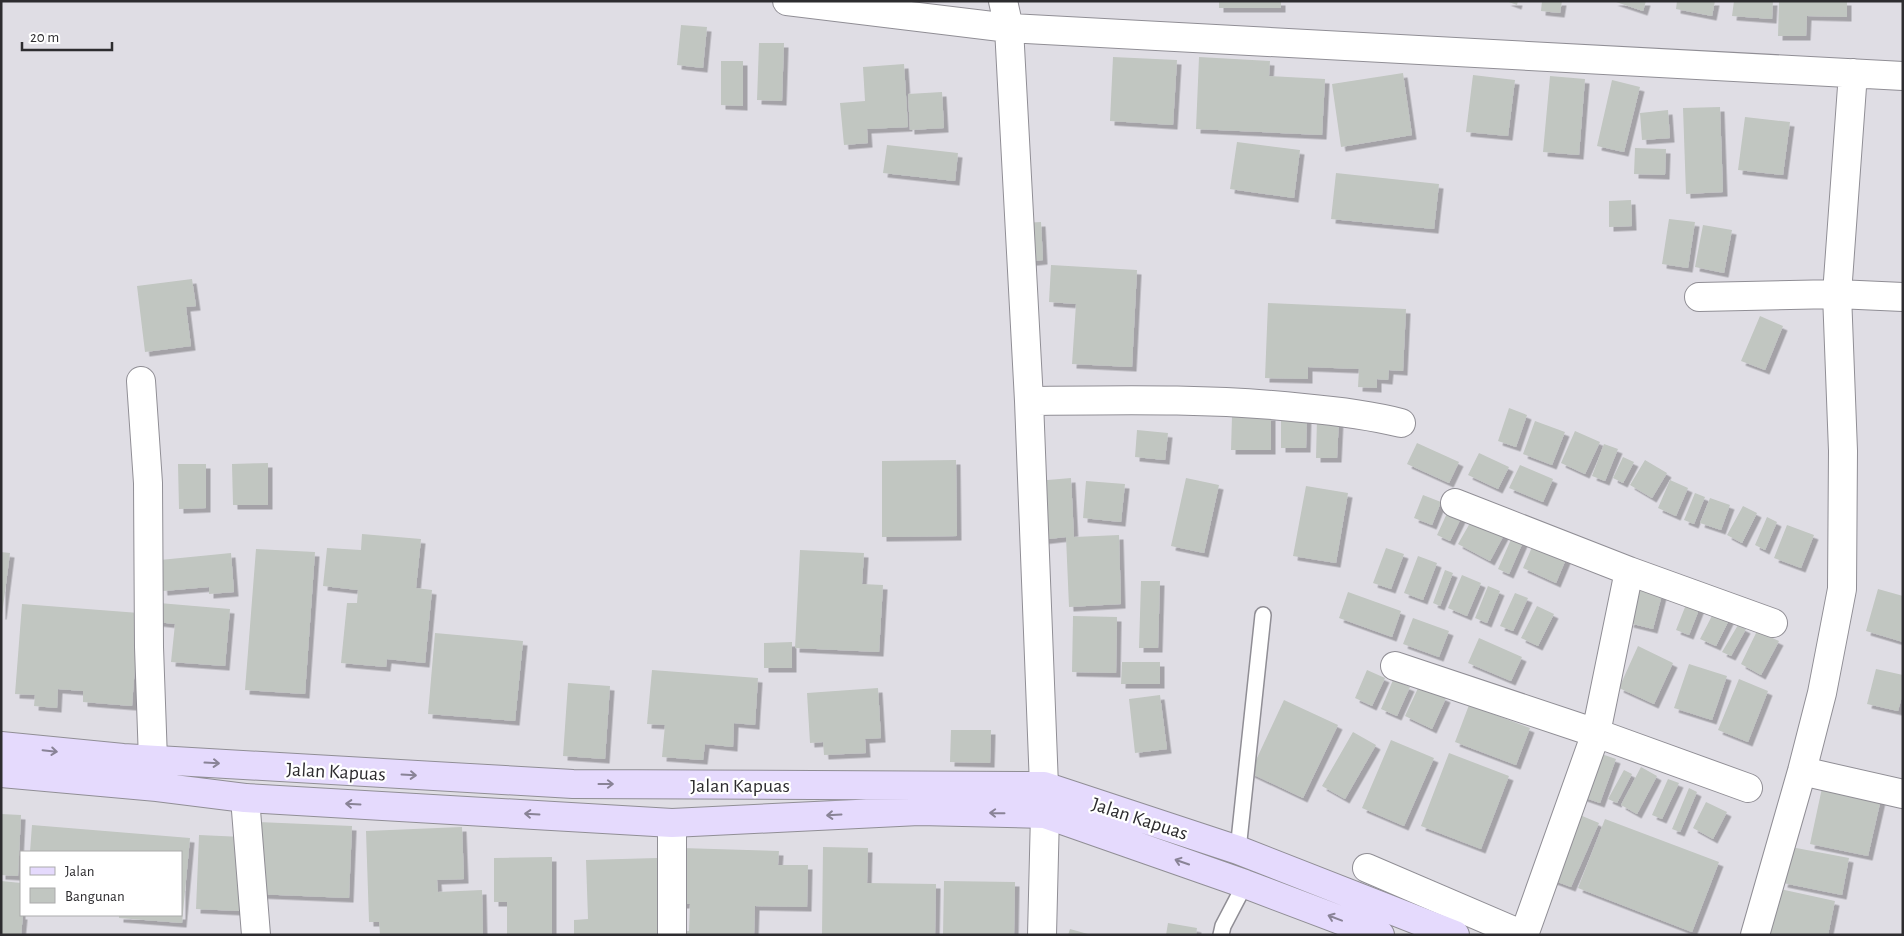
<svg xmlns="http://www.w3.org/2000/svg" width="1904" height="936" font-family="'Alegreya Sans',sans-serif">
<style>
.building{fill:#c1c6c1;filter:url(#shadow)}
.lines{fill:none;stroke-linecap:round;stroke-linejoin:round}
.lane-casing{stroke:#908e95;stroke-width:18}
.street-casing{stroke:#908e95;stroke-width:30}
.secondary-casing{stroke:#908e95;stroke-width:30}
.lane{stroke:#fff;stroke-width:15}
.street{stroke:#fff;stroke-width:28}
.secondary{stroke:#e5dafd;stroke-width:28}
.oneway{stroke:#898396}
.labels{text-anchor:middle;stroke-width:4.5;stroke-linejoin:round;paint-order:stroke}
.street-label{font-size:20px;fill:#2d2c2f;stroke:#fff}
</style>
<defs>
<filter id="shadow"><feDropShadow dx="4.5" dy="4.5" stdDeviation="0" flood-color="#0004"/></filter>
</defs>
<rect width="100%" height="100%" fill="#dfdde4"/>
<!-- building -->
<path class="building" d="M1219,1H1281V8H1219Z
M1506,1H1518L1517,5Z
M1542,1H1562L1560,13L1541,11Z
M1613,1H1646L1643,11Z
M1677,1H1715L1712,16L1676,9Z
M1734,1H1773L1772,19L1732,16Z
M1779,1H1847V17L1807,16L1806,36H1778Z
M681,25L707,27L703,68L677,65Z
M759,43H784L782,101L757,100Z
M1113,57L1177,60L1173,125L1110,121Z
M1199,57L1270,61L1269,76L1325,79L1322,135L1196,129Z
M721,61H743V106L721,105Z
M904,64L908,127L867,129L868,143L844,145L840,103L865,101L863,67Z
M1403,73L1412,135L1341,147L1332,84Z
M1473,75L1515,80L1508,136L1466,132Z
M1550,76L1585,79L1579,155L1543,152Z
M1612,80L1640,87L1624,152L1597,146Z
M942,92L944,128L910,130L908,94Z
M1720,107L1723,192L1686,194L1683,108Z
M1668,110L1670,138L1642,140L1640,113Z
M1745,117L1790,122L1783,175L1738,170Z
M1237,142L1300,150L1294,198L1230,189Z
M887,145L958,153L955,181L883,173Z
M1635,148L1666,149L1665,175L1634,174Z
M1336,173L1439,184L1434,229L1331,219Z
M1631,200L1632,226L1609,227V201Z
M1669,219L1695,222L1688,268L1662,264Z
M1041,222L1043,260L1024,262L1022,223Z
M1703,225L1732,230L1724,273L1695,267Z
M1051,265L1137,270L1132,367L1072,364L1076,304L1049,302Z
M192,279L196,306L186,307L191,346L145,352L137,286Z
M1268,303L1406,309L1403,371L1389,370L1388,380L1377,379V388L1358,387L1359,369L1308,367V379L1265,378Z
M1760,316L1783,326L1765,370L1741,361Z
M1509,408L1527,415L1516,447L1498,441Z
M1281,413L1307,414L1306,448H1281Z
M1232,416H1271V450H1231Z
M1317,418L1339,419L1337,458H1316Z
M1535,421L1565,432L1552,465L1523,454Z
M1137,430L1168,433L1165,460L1135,457Z
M1575,431L1600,442L1585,474L1561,463Z
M1417,443L1459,462L1449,483L1407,464Z
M1604,444L1618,449L1605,481L1592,476Z
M1479,453L1509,467L1498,489L1468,475Z
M1623,457L1634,462L1623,483L1613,478Z
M956,460L957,536L882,537V461Z
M1645,460L1667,473L1652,498L1630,485Z
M268,463V505H233L232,464Z
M178,464H206V508L179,509Z
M1520,465L1553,479L1543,502L1509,488Z
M1071,478L1074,537L1119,535L1121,604L1069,607L1066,537L1040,540L1036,481Z
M1186,478L1219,485L1204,553L1171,546Z
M1670,480L1688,488L1676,516L1658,508Z
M1086,481L1125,484L1121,522L1083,518Z
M1306,486L1348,493L1336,563L1293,556Z
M1695,493L1705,497L1694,524L1684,520Z
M1423,495L1441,502L1432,525L1414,518Z
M1710,498L1730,505L1721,530L1700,523Z
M1743,506L1757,513L1742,543L1727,535Z
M1449,509L1462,516L1450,541L1437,535Z
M1474,516L1505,533L1490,561L1458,544Z
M1767,517L1777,522L1765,550L1755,545Z
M1787,525L1814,535L1801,568L1774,558Z
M1516,528L1527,533L1509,574L1498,569Z
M362,534L421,539L416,588L432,590L425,663L387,659L386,667L341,663L347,603H357L358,590L323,586L327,548L361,550Z
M1536,538L1569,552L1556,583L1523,568Z
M1386,548L1404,554L1391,589L1373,583Z
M256,549L315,552L305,694L245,690Z
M800,550L864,553L862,584L883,585L879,652L795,648Z
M1,552L10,553L2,615H1Z
M231,553L234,592L209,594V587L163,591L160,560Z
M1418,556L1437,563L1423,600L1404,593Z
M1445,570L1453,573L1440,606L1433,603Z
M1462,575L1481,583L1467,616L1448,608Z
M1141,581H1160L1158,648H1139Z
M1639,585L1663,591L1653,629L1629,623Z
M1488,586L1500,591L1487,623L1475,618Z
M1878,589L1903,596V642L1866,631Z
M1348,592L1401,611L1392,637L1339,618Z
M1515,593L1528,598L1513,631L1500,626Z
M1689,597L1702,602L1689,635L1676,630Z
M159,603L230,609L225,666L171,662L175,624L157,622Z
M22,604L139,613L132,706L83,702V691L58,689L57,708L34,706L35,695L15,694Z
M1537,606L1554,614L1538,646L1521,638Z
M1715,610L1730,618L1716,646L1700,639Z
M1073,616L1117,617L1116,673L1072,672Z
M1413,618L1449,631L1439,657L1403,644Z
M1738,625L1746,629L1731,656L1722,652Z
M1757,631L1779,641L1761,675L1741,664Z
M435,633L523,641L515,721L428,714Z
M1479,638L1522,657L1511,681L1468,663Z
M792,642V668H764V643Z
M1638,646L1673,663L1654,704L1619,688Z
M1122,662H1160V684H1121Z
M1689,664L1727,676L1712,720L1674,708Z
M1876,669L1903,675V693L1898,711L1867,704Z
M652,670L758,678L755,725L734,723L733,747L705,744L703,760L662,757L665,725L647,724Z
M1367,670L1385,678L1372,706L1355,698Z
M1739,679L1768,691L1748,742L1718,730Z
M1393,680L1410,687L1397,716L1381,709Z
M568,683L610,686L605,759L563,756Z
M1419,686L1446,698L1432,729L1405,716Z
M878,688L881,738L865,739L866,753L824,755L823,742L810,743L807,693Z
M1160,695L1167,749L1135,753L1129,699Z
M1284,700L1338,725L1303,798L1250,773Z
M1469,705L1530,728L1516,765L1455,742Z
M951,730H991L990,763L950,762Z
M1353,732L1376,745L1345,799L1322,786Z
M1391,740L1434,758L1404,826L1362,808Z
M1593,751L1616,759L1600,803L1577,795Z
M1449,753L1509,776L1481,849L1421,826Z
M1641,767L1657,776L1637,814L1621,805Z
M1624,770L1632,774L1617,803L1608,799Z
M1668,779L1679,783L1662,819L1652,815Z
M1689,788L1697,792L1680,832L1672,829Z
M1822,788L1881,799L1868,856L1810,844Z
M1706,802L1727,812L1713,839L1693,828Z
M1575,813L1599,823L1571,887L1547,878Z
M1,814L21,815L18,876L1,875Z
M1605,819L1719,862L1692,932L1578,888Z
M258,822L352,826L349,898L255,894Z
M32,825L190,838L182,923L119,918V915H181V852H30Z
M462,827L464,879L437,880L438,892L482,890L483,935H380L379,922H369L366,831Z
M199,835L243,837L239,911L196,909Z
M823,847L868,848L867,883L936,884L935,935H822Z
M1791,847L1849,858L1842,895L1783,883Z
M681,848L779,851L778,865H808L807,907L755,906L754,935H679V931H689L690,904H680Z
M552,857V935H507V902H494V858Z
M657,858L659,935H574V920L588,919L586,860Z
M1,881L21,883V915H23L21,935H1Z
M944,881L1015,882L1014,935H943Z
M1771,887L1835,901L1828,935H1761Z
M1168,923L1197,928L1196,935H1166Z
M1070,929L1088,934L1087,935H1068Z"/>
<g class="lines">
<defs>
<path id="lane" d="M1238,850L1263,615
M1221,935L1223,926L1245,884"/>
<path id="street" d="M787,1L1009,28L1903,76
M1003,1L1009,28L1029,401L1044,786
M1699,297L1837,294L1903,297
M141,381L148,483L149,647L153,760
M1029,401C1121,400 1212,398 1303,408C1337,411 1369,415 1401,423
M1455,503L1629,571
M1395,666L1596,733L1748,788
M1802,771L1903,794
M245,798L256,935
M672,823V935
M1367,868L1523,935
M1042,935L1045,814
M1524,935L1596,733L1629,571L1773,623
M1755,935L1802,771L1822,693L1842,589L1843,451L1837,294L1853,73"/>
<path id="secondary" d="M1,746L123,758L573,784L1044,786L1238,850L1455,935
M1,773L157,787L245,798L672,823L919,811L1045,814L1245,884L1380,935"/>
</defs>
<!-- lane casing -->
<use href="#lane" class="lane-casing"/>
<!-- street casing -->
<use href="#street" class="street-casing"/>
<!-- secondary casing -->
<use href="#secondary" class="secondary-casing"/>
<!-- lane -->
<use href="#lane" class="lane"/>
<!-- street -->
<use href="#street" class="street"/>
<!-- secondary -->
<use href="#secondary" class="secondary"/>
</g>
<!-- one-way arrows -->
<defs><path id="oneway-shaft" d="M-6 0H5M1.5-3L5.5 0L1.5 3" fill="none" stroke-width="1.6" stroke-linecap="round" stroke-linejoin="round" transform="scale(1.25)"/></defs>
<g class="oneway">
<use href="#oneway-shaft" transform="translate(50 751) rotate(6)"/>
<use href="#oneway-shaft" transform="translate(212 763) rotate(3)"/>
<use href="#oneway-shaft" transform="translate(409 775) rotate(3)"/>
<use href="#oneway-shaft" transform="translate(606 784)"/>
<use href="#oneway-shaft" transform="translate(353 804) rotate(-177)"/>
<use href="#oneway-shaft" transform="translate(997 813) rotate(-179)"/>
<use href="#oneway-shaft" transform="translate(532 814) rotate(-177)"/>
<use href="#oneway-shaft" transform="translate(834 815) rotate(177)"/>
<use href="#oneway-shaft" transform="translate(1182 862) rotate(-161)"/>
<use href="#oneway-shaft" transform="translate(1335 918) rotate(-159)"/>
</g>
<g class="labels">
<!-- street labels -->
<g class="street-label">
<text transform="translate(336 771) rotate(3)" y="7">Jalan Kapuas</text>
<text x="740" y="792">Jalan Kapuas</text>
<text transform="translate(1140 818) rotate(18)" y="7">Jalan Kapuas</text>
</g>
</g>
<!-- border -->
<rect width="1904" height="936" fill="none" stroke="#2d2c2f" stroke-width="5"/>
<!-- legend -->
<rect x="20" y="851" width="162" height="65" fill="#ffffff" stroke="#ababac"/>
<rect x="30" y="867" width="25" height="8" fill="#e5dafd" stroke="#ababac"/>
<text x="65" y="876" font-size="15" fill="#2d2c2f">Jalan</text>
<rect x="30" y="888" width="25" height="15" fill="#c1c6c1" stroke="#ababac"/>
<text x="65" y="901" font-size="15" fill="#2d2c2f">Bangunan</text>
<!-- scale -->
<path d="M22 42v8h90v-8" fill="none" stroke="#2d2c2f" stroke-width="2.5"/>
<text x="30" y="42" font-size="15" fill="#2d2c2f" stroke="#ffffff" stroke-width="4" paint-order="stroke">20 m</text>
</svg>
